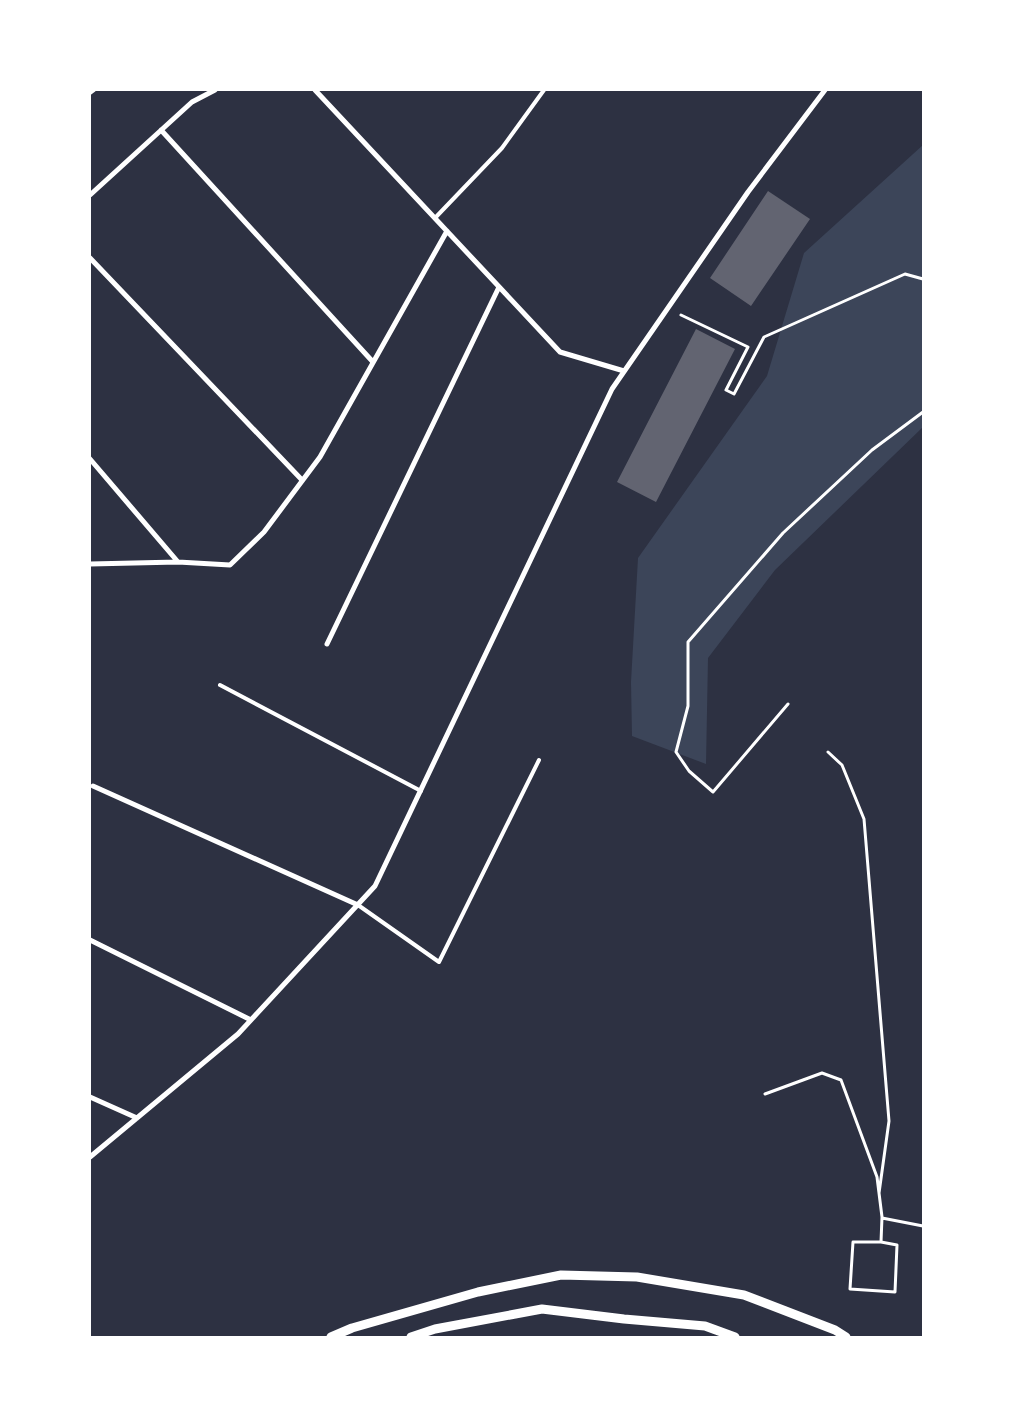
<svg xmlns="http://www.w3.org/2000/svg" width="1013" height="1427" font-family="'Work Sans',sans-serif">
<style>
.green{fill:#3c4559}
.building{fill:#626471}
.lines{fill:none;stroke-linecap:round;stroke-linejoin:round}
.path{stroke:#fff;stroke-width:3}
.service{stroke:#fff;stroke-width:4}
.minor{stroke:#fff;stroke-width:5}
.tertiary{stroke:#fff;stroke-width:9}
</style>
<rect width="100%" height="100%" fill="#2d3142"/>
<!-- green -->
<path class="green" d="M923,145V427L775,570L708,658L706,764L632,736L631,682L638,558L767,376L804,253Z"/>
<!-- building -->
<path class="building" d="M768,191L810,219L751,306L710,278Z
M696,329L735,349L656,502L617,482Z"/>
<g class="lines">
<!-- path -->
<path class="path" d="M681,315L748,347L726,390L734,394L764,337L905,274L923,279
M788,704L713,792L689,771L676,752L688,706V642L783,533L872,450L923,412
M828,752L842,765L864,819L889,1121L879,1193
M765,1094L822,1073L841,1080L877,1177L882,1217L881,1242L897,1245L895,1292L850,1289L853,1242H881
M882,1218L923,1226"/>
<!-- service -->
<path class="service" d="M90,93L94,90
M435,218L502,148L544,90
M220,685L421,791
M358,905L439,962L539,760"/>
<!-- minor -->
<path class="minor" d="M315,90L560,352L624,371
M161,130L373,362
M90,195L192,102L215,90
M90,258L302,480
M90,459L178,562
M90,564L178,562L230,565L264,532L320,457L447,231
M327,644L499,287
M93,786L358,905
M90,940L251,1020
M90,1097L137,1118
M90,1157L238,1034L375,886L612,389L748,192L825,90"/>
<!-- tertiary -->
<path class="tertiary" d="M331,1337L352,1328L478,1292L561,1275L637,1277L744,1295L835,1330L846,1337
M411,1337L435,1329L542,1309L624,1319L705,1326L735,1337"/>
</g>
<!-- border -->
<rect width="1013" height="1427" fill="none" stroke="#ffffff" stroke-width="182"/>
</svg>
